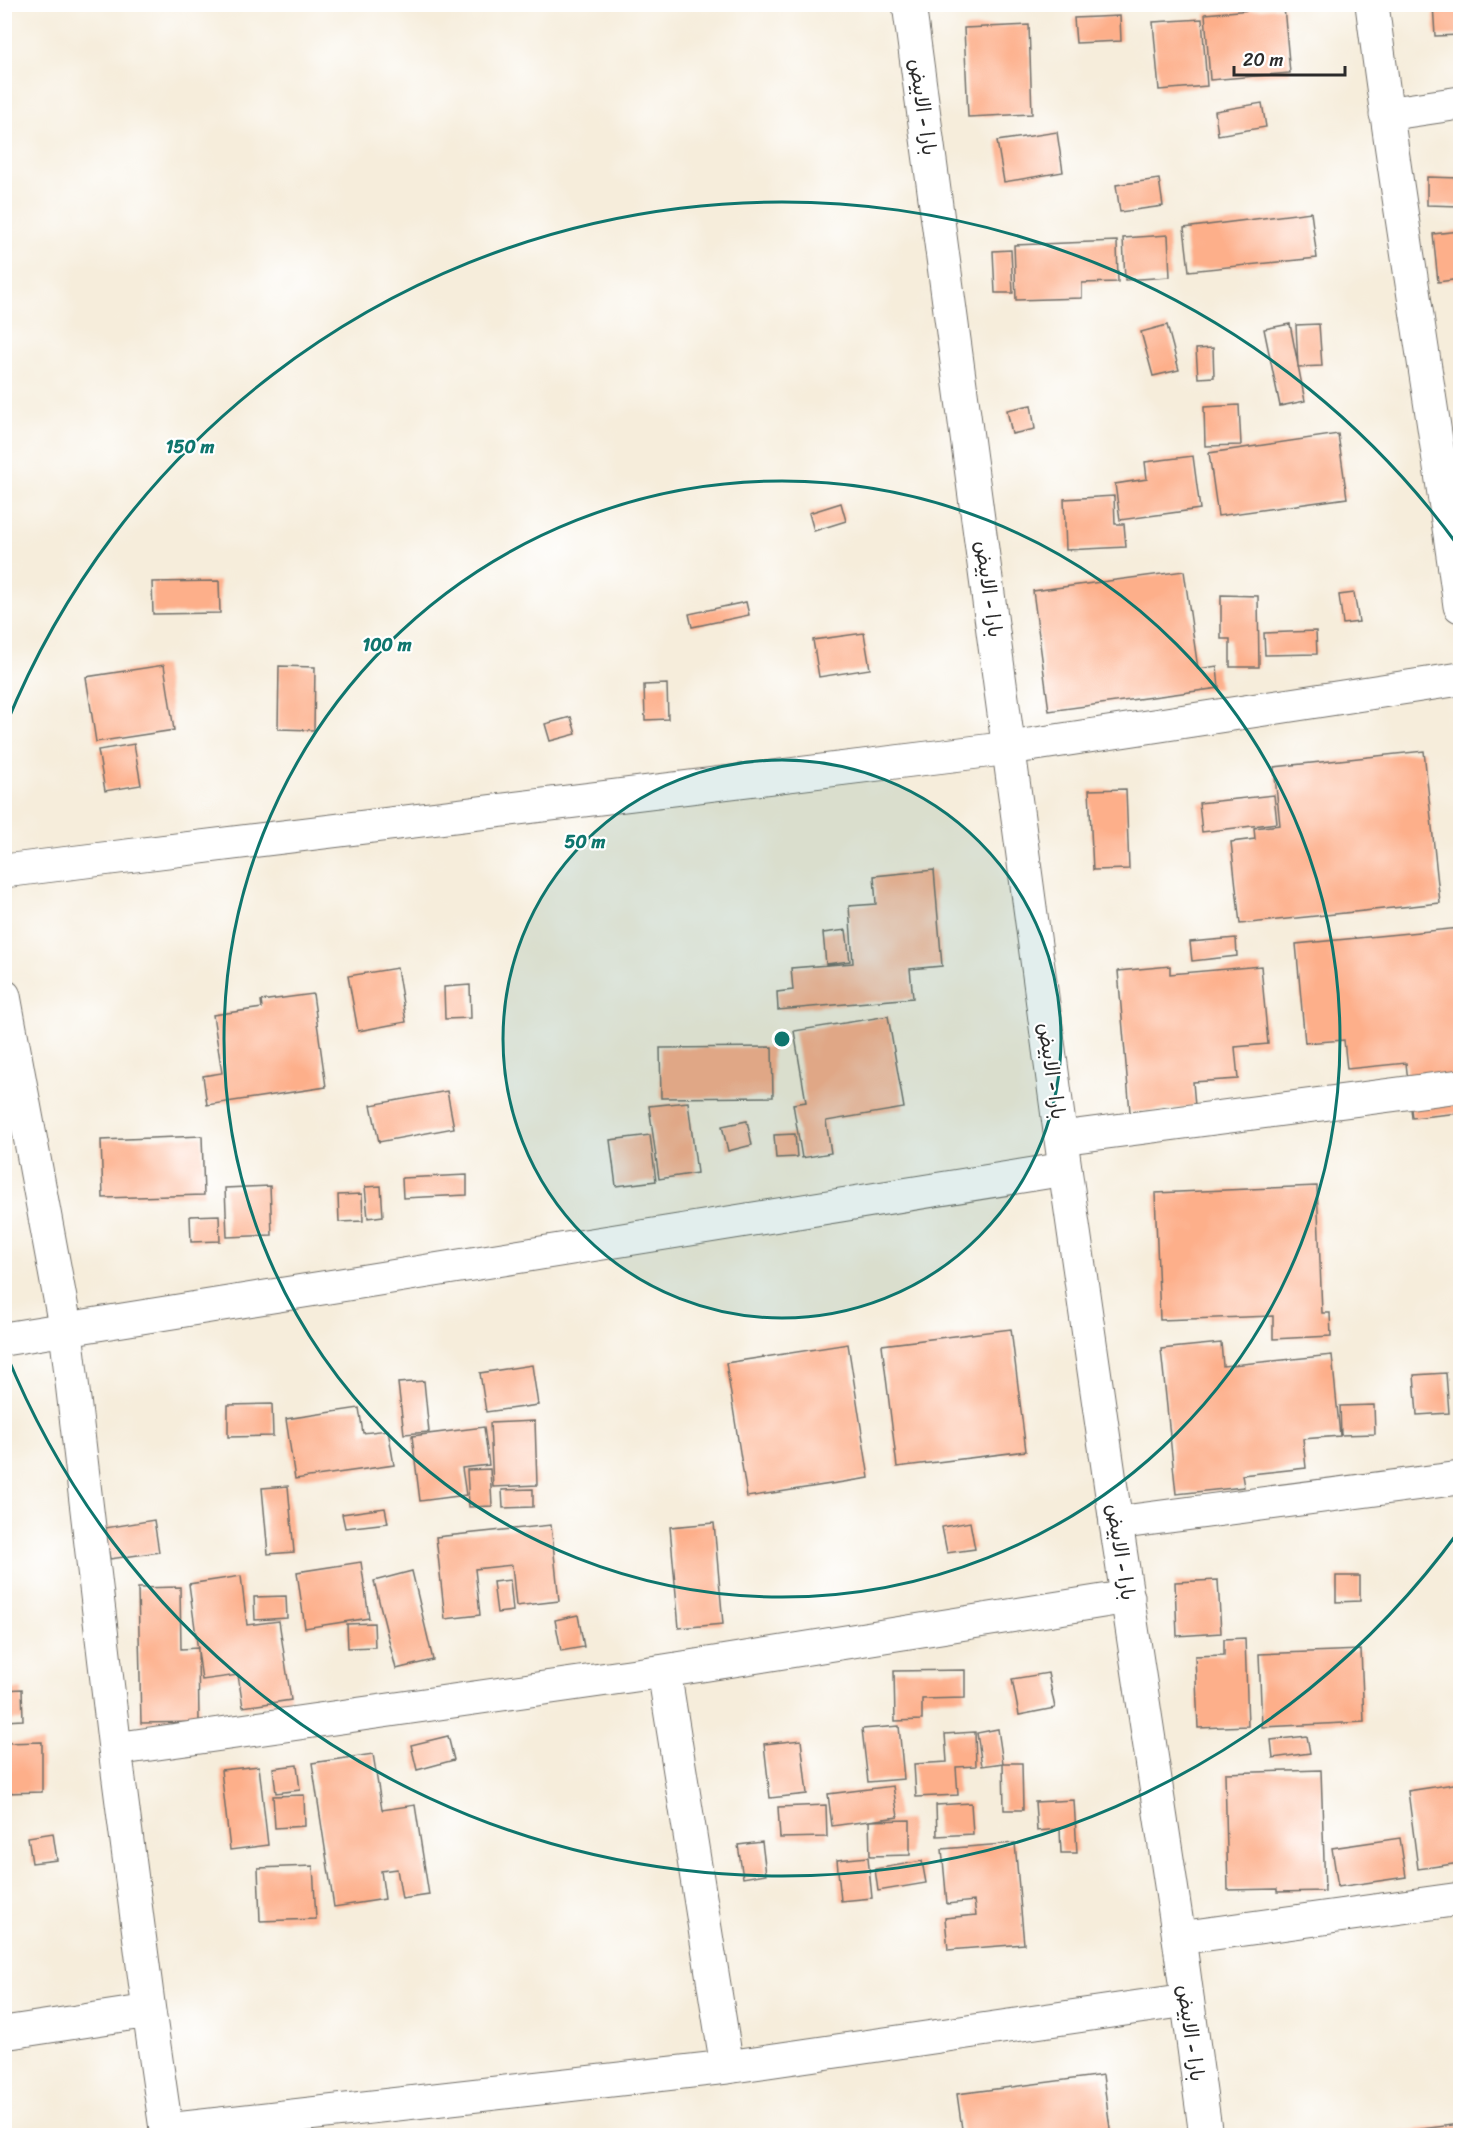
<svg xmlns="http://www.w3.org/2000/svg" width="1465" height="2140" font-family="Sriracha,'Playpen Sans Arabic',sans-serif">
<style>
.building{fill:#fdaf8a}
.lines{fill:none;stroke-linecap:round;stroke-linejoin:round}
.minor-casing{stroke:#726f69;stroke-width:35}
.primary-casing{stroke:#726f69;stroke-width:35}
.minor{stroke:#fff;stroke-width:33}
.primary{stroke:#fff;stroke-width:33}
.ring{fill:none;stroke:#0f766e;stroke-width:3}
.labels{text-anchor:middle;stroke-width:4.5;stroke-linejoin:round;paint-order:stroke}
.street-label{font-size:20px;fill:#2b2b2b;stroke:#fff}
.centre{fill:#0f766e;stroke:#fff;stroke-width:3}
.ring-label{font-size:18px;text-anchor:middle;font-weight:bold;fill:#0f766e;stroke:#fff;stroke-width:4.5;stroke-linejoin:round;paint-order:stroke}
</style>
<rect width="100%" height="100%" fill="#fff"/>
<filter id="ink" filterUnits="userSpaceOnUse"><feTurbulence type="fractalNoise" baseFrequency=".0167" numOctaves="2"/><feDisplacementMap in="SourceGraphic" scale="12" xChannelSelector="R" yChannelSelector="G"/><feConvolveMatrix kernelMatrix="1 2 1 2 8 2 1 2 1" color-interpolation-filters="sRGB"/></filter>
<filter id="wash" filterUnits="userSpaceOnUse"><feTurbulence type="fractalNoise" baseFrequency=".008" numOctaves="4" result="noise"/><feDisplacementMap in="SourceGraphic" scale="24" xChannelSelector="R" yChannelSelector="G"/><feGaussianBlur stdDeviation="1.35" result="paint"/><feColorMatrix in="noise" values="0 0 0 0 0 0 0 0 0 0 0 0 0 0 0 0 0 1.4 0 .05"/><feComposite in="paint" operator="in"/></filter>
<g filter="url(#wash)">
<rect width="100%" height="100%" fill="#f6eddb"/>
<g id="blocks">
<!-- building -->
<path class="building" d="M1433,4H1460V35L1435,36Z
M1284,7L1290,73L1210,80L1205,14Z
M1120,16L1121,41L1076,43L1074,18Z
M1202,19L1207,86L1159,90L1153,22Z
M1029,25L1032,114L968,117L964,28Z
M1262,103L1266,127L1218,135L1215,111Z
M1057,132L1063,172L1004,182L997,141Z
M1427,177L1460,178V206L1427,205Z
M1159,179L1163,206L1120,212L1116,185Z
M1311,212L1317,258L1189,271L1184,228Z
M1460,231V279L1438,282L1433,234Z
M1168,235L1170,277L1125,280L1123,238Z
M1117,241L1118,282L1082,283V298L1016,300L1014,245Z
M1011,250L1013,293H995L993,251Z
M1290,324L1305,401L1280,406L1264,329Z
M1319,324L1322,366L1298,367L1296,325Z
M1167,325L1179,370L1153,376L1141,332Z
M1213,348L1214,377L1198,378L1196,349Z
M1031,405L1035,429L1012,434L1007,410Z
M1239,405L1241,445L1205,446L1204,407Z
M1338,434L1347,498L1218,516L1209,453Z
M1193,456L1200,509L1120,520L1115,484L1147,479L1145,462Z
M1114,496L1115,524H1124L1126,547L1066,550L1064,499Z
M841,503L846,521L814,531L809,513Z
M1184,571L1198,669L1217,666L1219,688L1049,711L1033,591Z
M219,581L220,613L153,614L152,582Z
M1354,593L1359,622L1343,624L1339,595Z
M1221,595L1258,596L1259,667H1230V639H1221Z
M746,602L749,615L692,627L689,614Z
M1316,631L1317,654L1265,655L1264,633Z
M864,633L870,669L819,677L813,640Z
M164,665L174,730L96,742L86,677Z
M279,666L315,667L314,730L278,729Z
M667,684L668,719L645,720L644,685Z
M571,717L576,734L550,741L545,724Z
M134,744L141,785L105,791L98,750Z
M1424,751L1440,903L1240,924L1231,842L1255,839L1254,828L1280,825L1274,767Z
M1126,789L1129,869L1093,870L1089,790Z
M1274,795L1277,823L1202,832L1199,803Z
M934,870L942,966L910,969L913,998L778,1010L777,992L793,990L791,968L853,963L849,906L876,904L874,876Z
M1460,928V1113L1412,1118L1406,1063L1347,1069L1344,1040L1305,1043L1296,944Z
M846,930L850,961L826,964L823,933Z
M1236,938L1237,956L1192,961L1190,942Z
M1170,966V974L1261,966L1268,1044L1235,1047L1238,1079L1193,1082L1195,1106L1130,1112L1118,971Z
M397,968L406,1022L358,1031L348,976Z
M470,985L471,1018L445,1019L444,987Z
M313,994L326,1087L207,1105L203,1076L222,1073L213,1015L262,1008L261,1001Z
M888,1016L904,1108L826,1121L831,1153L802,1158L793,1104L806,1102L794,1031Z
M772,1047L773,1097L661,1098L660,1048Z
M447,1091L454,1128L379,1142L371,1105Z
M688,1102L697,1173L659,1179L649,1106Z
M747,1121L752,1145L728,1151L722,1126Z
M795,1134L797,1157L776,1158L774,1135Z
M650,1135L656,1181L616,1186L610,1140Z
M202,1136L204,1195L103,1198L101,1140Z
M467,1175V1195L403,1198L402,1178Z
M270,1186L272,1235L227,1237L225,1188Z
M381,1186L383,1216L368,1218L365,1187Z
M1317,1186L1322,1313H1330L1331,1336L1273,1339V1316L1160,1320L1155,1193Z
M362,1194L363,1221L339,1222L338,1195Z
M219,1215L220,1241L191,1242L190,1216Z
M1011,1329L1026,1451L897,1467L882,1345Z
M1221,1343L1223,1366L1332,1355L1340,1436L1303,1439L1306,1468L1242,1475L1244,1487L1176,1494L1161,1349Z
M848,1344L869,1478L747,1497L726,1363Z
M532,1365L538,1405L486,1412L480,1373Z
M1446,1373L1449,1413L1417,1415L1414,1375Z
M424,1381L429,1432L404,1434L398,1383Z
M272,1404L273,1436L228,1437V1405Z
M1374,1405L1375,1434L1341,1435L1340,1406Z
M359,1408L363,1433L388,1430L394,1465L295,1479L286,1419Z
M535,1421L537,1485L493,1487L490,1423Z
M484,1427L489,1465L462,1468L466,1495L420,1501L412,1436Z
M490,1469L492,1506L469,1507L467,1470Z
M288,1486L294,1552L268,1554L262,1488Z
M533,1489V1507L503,1508L502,1490Z
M385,1508L388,1523L345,1528L342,1514Z
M154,1520L159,1552L110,1559L105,1528Z
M970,1522L975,1549L947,1553L942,1527Z
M714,1523L723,1624L679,1628L670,1527Z
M551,1525L559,1601L516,1606L512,1565L475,1569L480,1615L445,1619L436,1537Z
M361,1562L369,1618L305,1628L297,1572Z
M412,1571L433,1660L396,1669L374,1581Z
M241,1576L247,1625L279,1621L291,1700L243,1707L238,1675L202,1680L189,1584Z
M1336,1576H1360V1601L1336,1602Z
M510,1580L513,1611L497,1613L493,1582Z
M1218,1580L1221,1633L1177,1636L1175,1582Z
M180,1587L181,1649L198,1648L199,1722L141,1723L138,1588Z
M286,1596L287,1618L255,1620L254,1597Z
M578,1615L584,1647L561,1651L555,1620Z
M374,1623L375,1647L348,1648L347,1624Z
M1245,1638L1248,1726L1198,1728L1195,1656L1224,1655V1639Z
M1361,1650L1364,1722L1262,1727L1259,1654Z
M965,1670V1698L922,1699V1720L895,1721L894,1671Z
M1048,1673L1055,1708L1019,1715L1012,1679Z
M22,1689L23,1720L4,1721V1690Z
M899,1726L904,1779L868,1782L862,1729Z
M998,1729L1003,1763L982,1766L977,1733Z
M975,1732L976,1766L956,1767L958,1795L916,1797L914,1764L947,1762L945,1734Z
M448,1736L454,1760L417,1770L411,1745Z
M1307,1736L1310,1753L1273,1758L1271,1740Z
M801,1740L807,1794L770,1798L764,1744Z
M42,1742V1792L4,1793V1743Z
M373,1754L382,1810L415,1805L429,1895L402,1899L397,1869L381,1871L385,1899L334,1907L312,1763Z
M1003,1763H1022L1023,1810H1004Z
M297,1765L300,1790L276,1793L273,1768Z
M259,1766L268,1845L230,1850L221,1770Z
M1321,1770L1325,1891L1277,1892V1889L1228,1890L1225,1773Z
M1460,1783V1863L1418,1869L1408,1791Z
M893,1786L898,1817L832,1826L828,1794Z
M304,1795L305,1826L275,1828L273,1796Z
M1074,1800L1077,1853H1061L1060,1829L1037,1831L1035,1802Z
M971,1803L973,1834L937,1836L936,1805Z
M826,1805L827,1837L780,1838L778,1807Z
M910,1820V1855L870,1856L869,1821Z
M53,1833L57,1860L32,1863L28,1837Z
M1400,1838L1406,1877L1338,1887L1332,1848Z
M762,1842L766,1874L743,1878L738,1845Z
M1015,1843L1024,1944L948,1950L945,1918L976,1915L974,1901L947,1904L942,1849Z
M868,1857L872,1898L841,1901L837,1860Z
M922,1861L926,1883L878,1891L875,1869Z
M313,1866L316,1919L260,1921L258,1868Z
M1103,2075L1111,2136H963L957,2094Z
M1460,2124V2136H1384V2134Z"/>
</g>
</g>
<g filter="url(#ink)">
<use href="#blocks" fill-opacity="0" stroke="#726f69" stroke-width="1.5"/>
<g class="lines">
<defs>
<path id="minor" d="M1372,4C1397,205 1433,405 1460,606
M1386,114L1460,103
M4,871L1010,748L1460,679
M4,996L66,1331L115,1749L149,2011L167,2136
M1061,1138L1460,1086
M4,1339L1065,1169
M1116,1523L1460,1478
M664,1671L727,2067
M115,1749L664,1671L1128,1597
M1179,1938L1460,1899
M4,2033L149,2011
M167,2130L727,2067L1187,2000"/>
<path id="primary" d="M909,4L1065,1169L1116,1523L1179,1938L1206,2136"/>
</defs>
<!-- minor casing -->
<use href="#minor" class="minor-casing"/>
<!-- primary casing -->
<use href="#primary" class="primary-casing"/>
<!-- minor -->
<use href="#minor" class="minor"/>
<!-- primary -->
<use href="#primary" class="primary"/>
</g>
</g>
<!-- distance rings -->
<circle cx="782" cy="1039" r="279" fill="#0f766e" fill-opacity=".12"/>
<g class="ring">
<circle cx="782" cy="1039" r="279"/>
<circle cx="782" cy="1039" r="558"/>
<path d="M1459 1531A837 837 0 0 1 6 1353M6 725A837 837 0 0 1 1459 547"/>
</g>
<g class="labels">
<!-- street labels -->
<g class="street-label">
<text transform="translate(923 107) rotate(82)" y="7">بارا - الابيض</text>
<text transform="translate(989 589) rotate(82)" y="7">بارا - الابيض</text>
<text transform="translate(1052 1071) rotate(82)" y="7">بارا - الابيض</text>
<text transform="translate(1121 1552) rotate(81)" y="7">بارا - الابيض</text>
<text transform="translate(1191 2033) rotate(82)" y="7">بارا - الابيض</text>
</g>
</g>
<circle cx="782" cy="1039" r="9" class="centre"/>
<g class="ring-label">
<text x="190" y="453">150 m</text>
<text x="387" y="651">100 m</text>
<text x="585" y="848">50 m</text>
</g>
<!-- margin -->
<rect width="1465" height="2140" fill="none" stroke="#fff" stroke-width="24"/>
<!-- scale -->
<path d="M1234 66v9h111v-9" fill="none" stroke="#2b2b2b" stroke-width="3"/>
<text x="1243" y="66" font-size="18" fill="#2b2b2b" stroke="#ffffff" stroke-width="4.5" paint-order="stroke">20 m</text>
</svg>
